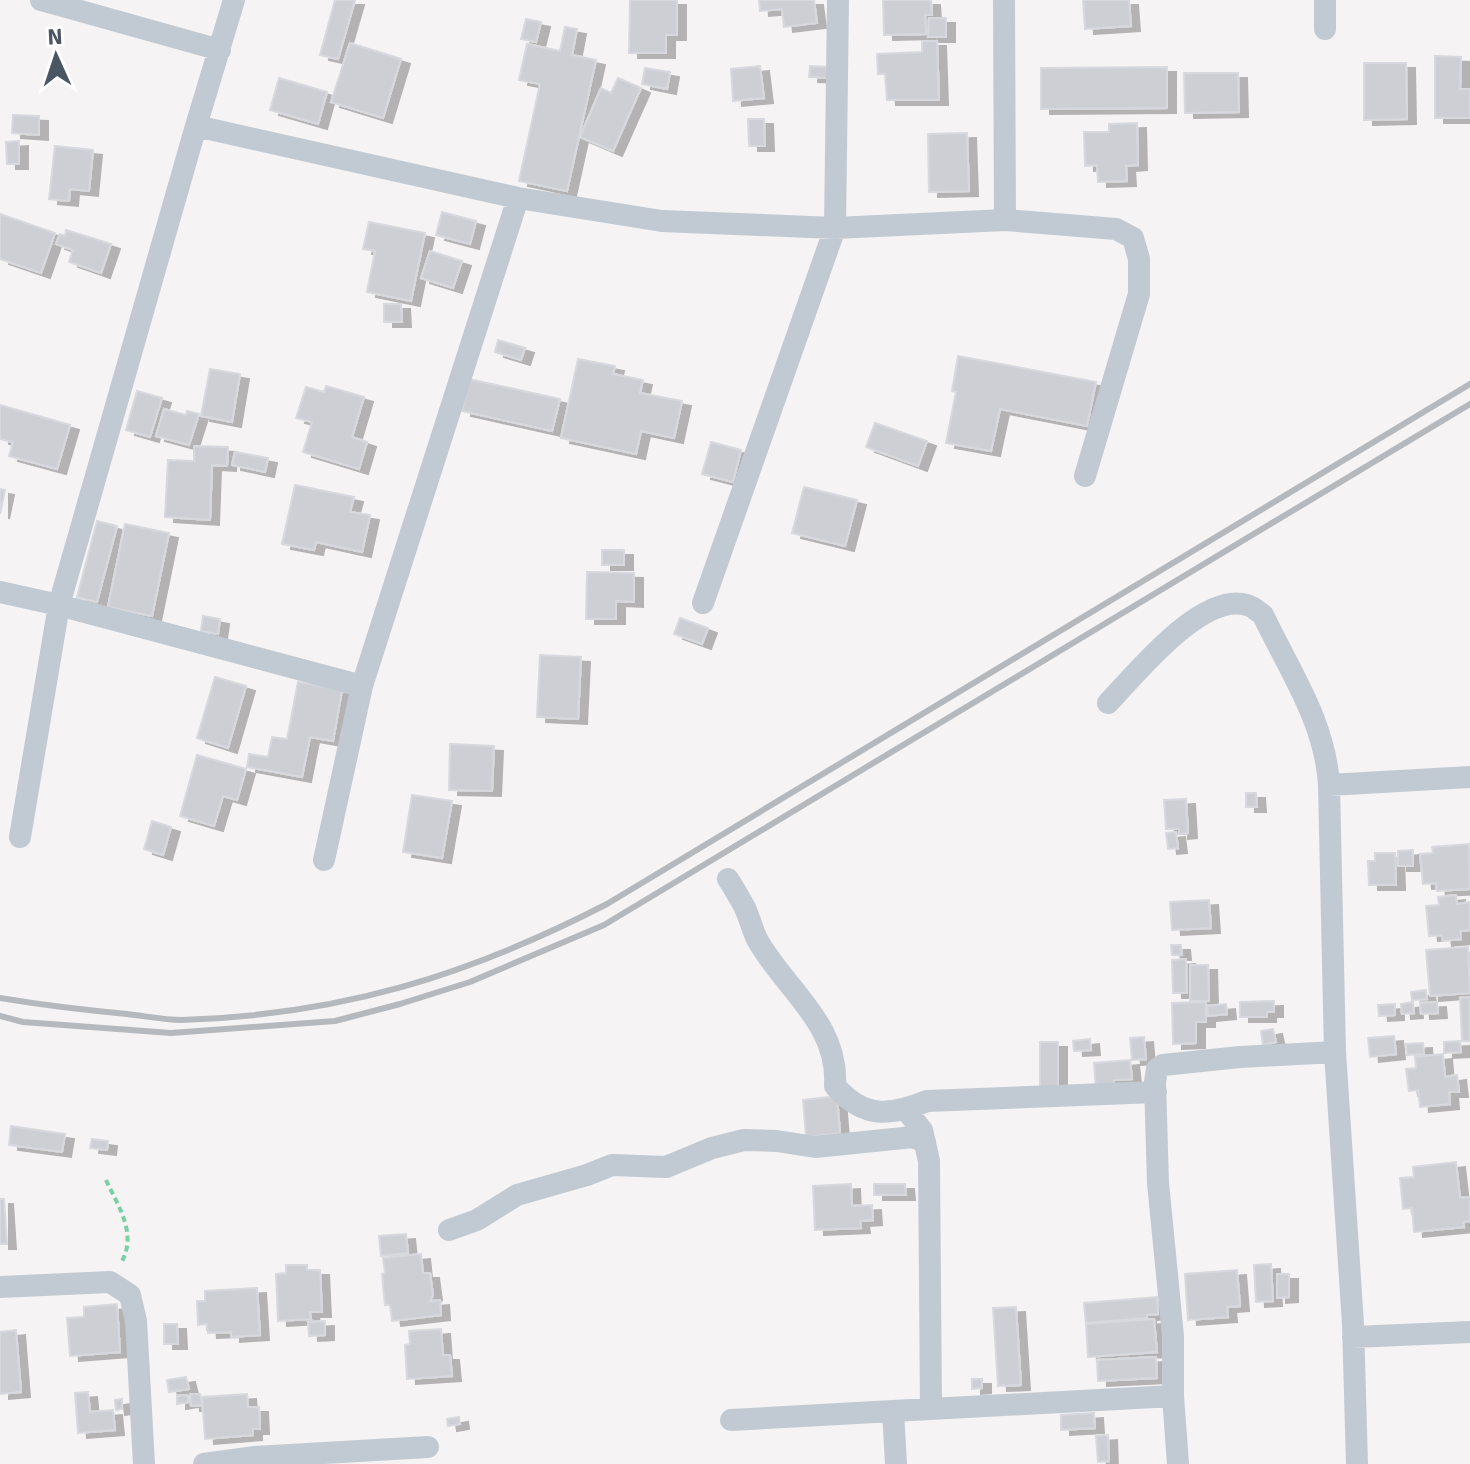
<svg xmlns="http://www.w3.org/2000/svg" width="1470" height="1464" font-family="Signika,sans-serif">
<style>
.building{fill:#cdcfd5;stroke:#d7d9de;stroke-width:2;filter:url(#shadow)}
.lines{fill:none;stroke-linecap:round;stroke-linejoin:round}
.path{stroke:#7ad0a6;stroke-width:4;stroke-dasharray:6 4;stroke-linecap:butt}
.minor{stroke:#c1cad2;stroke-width:22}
.rail{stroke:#b5b8bd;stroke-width:6}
</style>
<defs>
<filter id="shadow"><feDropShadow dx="9" dy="5" stdDeviation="0" flood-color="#0004"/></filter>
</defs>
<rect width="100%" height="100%" fill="#f5f3f3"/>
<!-- building -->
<path class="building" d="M335,0H355L338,59L320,55Z
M630,0H677V35H666V53H629Z
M759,0H814L817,23L784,27L782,9L760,11Z
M883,0H931L932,15H925L926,34L884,35Z
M1083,0H1129L1131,26L1085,29Z
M929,18H946V37H928Z
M526,19L541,22L536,42L521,39Z
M565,27L577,29L572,55L596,60L567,191L519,181L540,84L519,80L527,44L560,51Z
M922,41H937L939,100H887L885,74H878L877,54L922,52Z
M350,43L401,59L383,118L331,102Z
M1435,56L1461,57L1460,89H1470V118H1435Z
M1364,63H1406L1407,119L1364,120Z
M760,66L764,98L733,101L731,69Z
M810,66L830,67V78L809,77Z
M1167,67V108L1041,109V68Z
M645,68L670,72L667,89L642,84Z
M1184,73H1238L1239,112L1185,113Z
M279,78L327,92L318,124L270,110Z
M618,78L641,88L613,151L580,137L601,88L611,93Z
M13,115L39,116V135L12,133Z
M748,119H764L765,146H749Z
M1137,123L1138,165L1126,166L1127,181L1098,182L1097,165L1085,166L1084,132H1109V124Z
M967,133L969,191L929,192L928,134Z
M19,141V164H7L6,142Z
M55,146L93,150L89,191L70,189L69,201L49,199Z
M442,212L476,221L470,244L436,235Z
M0,214L55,233L41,273L0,259Z
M369,222L425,233L411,301L367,292L375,251L363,249Z
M66,230L111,244L101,273L69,262L73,250L56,244L60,234L65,236Z
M430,251L462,261L453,288L421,278Z
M384,304H401L402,322H384Z
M498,340L525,348L521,360L495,352Z
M958,356L1096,382L1087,426L1000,409L991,451L946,443L956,392L952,391Z
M578,359L615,366L613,374L643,380L640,393L682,401L674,438L641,431L636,454L561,438Z
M210,369L240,374L232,422L201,416Z
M469,379L560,399L552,431L462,411Z
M326,386L364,397L352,437L367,442L359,469L303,452L312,422L296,418L306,387L324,392Z
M137,391L162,398L150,437L126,430Z
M0,405L70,425L57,469L9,456L13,442L0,439Z
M164,409L186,415L187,411L199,414L189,445L156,436Z
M875,423L927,441L918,466L866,447Z
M711,442L741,450L733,482L702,474Z
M194,446L228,447L227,466L212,465L210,520L165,517L168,460L194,461Z
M235,452L268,458L265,472L232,465Z
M295,485L354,497L350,512L370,515L362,552L316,542L314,550L282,544Z
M804,487L857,500L845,546L792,533Z
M0,489L5,490L0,514Z
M97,521L117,526L97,602L77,597Z
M125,524L169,533L152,616L108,607Z
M602,550H624V565H602Z
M587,572L634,573V602L616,601V619H586Z
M203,616L220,619L218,634L201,631Z
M680,618L708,628L702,644L674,634Z
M540,655L581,657L578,719L537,717Z
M215,677L246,686L228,748L197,738Z
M298,682L342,690L333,741L310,737L302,777L247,767L249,754L268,757L272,737L287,739Z
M450,744L494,746L492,791L449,790Z
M197,755L246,769L237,800L223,796L214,826L180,816Z
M1246,793H1256L1257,807H1246Z
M412,795L452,801L442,858L403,852Z
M1186,799L1188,833L1179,834V829H1166L1164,800Z
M152,821L171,827L163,855L144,849Z
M1176,832L1178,848L1168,849L1166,833Z
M1469,844L1470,889L1437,891L1436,883L1423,884L1420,854L1433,853L1432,847Z
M1413,850V866H1398V851Z
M1375,853H1395L1396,885H1369L1368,861H1375Z
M1456,895L1457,904L1470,902V930L1460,931L1461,939L1443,941L1442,935L1429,936L1426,906L1439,905L1438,897Z
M1209,900L1211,928L1172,930L1170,902Z
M1171,945H1181L1182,955H1172Z
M1468,947L1470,993L1430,996L1426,950Z
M1186,959L1187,993H1173L1172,960Z
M1190,965H1208L1209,1001H1190Z
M1426,990L1427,999L1412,1000L1411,992Z
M1470,997V1041H1462L1460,998Z
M1274,1001V1012H1267V1017H1240V1002Z
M1206,1002V1022H1196V1043L1173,1044L1172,1003Z
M1413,1002L1414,1013L1402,1014L1401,1004Z
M1437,1002L1438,1013L1421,1014L1420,1003Z
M1226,1004L1227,1014L1208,1016L1207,1006Z
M1395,1004V1015L1379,1016L1378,1005Z
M1273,1029L1276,1042L1263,1045L1261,1031Z
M1394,1036L1396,1054L1370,1057L1368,1038Z
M1144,1037L1146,1059L1132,1060L1130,1038Z
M1090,1039L1091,1050L1074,1051L1073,1041Z
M1460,1041L1461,1052L1444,1053V1042Z
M1040,1042H1058V1089H1040Z
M1423,1043L1424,1054L1407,1055L1406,1044Z
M1443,1054L1445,1077L1457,1075L1459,1092H1449L1450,1104L1420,1107L1418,1090L1409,1091L1406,1069L1416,1068L1415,1057Z
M1130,1060L1132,1079L1114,1080V1088L1096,1089L1094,1063Z
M837,1096L840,1133L806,1137L803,1100Z
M11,1126L65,1134L62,1152L9,1145Z
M92,1139L108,1141L107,1150L90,1148Z
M1456,1162L1460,1198L1470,1197V1221L1463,1222L1464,1227L1414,1232L1412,1208L1403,1209L1400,1178L1414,1177L1413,1167Z
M851,1184L852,1206L872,1205L873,1220L860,1221L861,1228L815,1230L813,1186Z
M874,1184H905L906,1195H874Z
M0,1199H4L7,1244H0Z
M406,1234L408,1253L381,1256L379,1236Z
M421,1254L423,1273H430L433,1295L430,1301L440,1300L441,1315L392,1321L390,1305H385L382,1274L385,1273L383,1258Z
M1271,1264L1273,1301L1256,1302L1254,1265Z
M286,1265H307V1270H320L322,1312H310L311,1319L278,1321L276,1274L286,1273Z
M1237,1270L1240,1306L1227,1307L1228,1317L1188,1320L1185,1274Z
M1277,1274H1289V1297L1277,1298Z
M257,1288L260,1335L231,1337V1332L208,1333L207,1324L198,1325L197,1301H205V1291Z
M1157,1297L1158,1314L1147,1315V1318L1086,1323L1084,1303Z
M117,1304L120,1352L70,1356L67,1318L84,1317V1307Z
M1016,1307L1021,1385L998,1386L993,1308Z
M1154,1319L1157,1352L1088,1357L1086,1324Z
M325,1321V1335L309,1336L308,1322Z
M164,1324H177L178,1344H164Z
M441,1329L443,1355H450L452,1376L407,1379L405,1345L410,1344L409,1331Z
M16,1330L21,1392L0,1394V1332Z
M1156,1357L1157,1378L1098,1381L1097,1360Z
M186,1377L189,1389L169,1392L167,1380Z
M972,1379H982V1388L972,1389Z
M88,1392L90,1412L113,1410L115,1430L78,1433L75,1393Z
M190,1394H200L202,1405L191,1406Z
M247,1394L248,1407H259L260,1429H253V1435L205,1439L202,1397Z
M187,1395L189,1402L177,1404V1396Z
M122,1399V1409L116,1410L115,1400Z
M1094,1413L1095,1428L1061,1430V1415Z
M459,1417L460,1424L448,1426L447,1419Z
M1108,1435L1109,1461L1098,1462L1096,1436Z"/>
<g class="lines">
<!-- path -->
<path class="path" d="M106,1180C118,1206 138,1234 121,1263"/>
<!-- minor -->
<path class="minor" d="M41,0L220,50
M1004,0L1005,220
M1325,29V0
M196,126L518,198L662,221L835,228L1005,220L1116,229L1133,238L1139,259V294L1085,476
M0,592L59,605L362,686
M703,603L835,228L838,0
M1108,703C1136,674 1202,591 1247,605C1252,606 1259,612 1263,615C1290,672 1325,721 1329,785L1335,1052L1353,1324L1357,1464
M1329,785L1470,777
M20,837L59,605L196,126L234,0
M324,860L362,686L518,198
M728,879C734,888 739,897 744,906C750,918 752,930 758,941C786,990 839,1024 835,1086C864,1119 890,1116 927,1101L1156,1092
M906,1110L922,1130L929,1161L931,1408
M449,1230L477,1220L517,1195L587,1175L612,1165L666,1167L712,1148L744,1140L777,1141L815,1147L913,1137L925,1142
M0,1287L110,1282L130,1295L136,1321L144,1464
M1353,1337L1470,1332
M731,1420L893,1411
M204,1464L255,1457L428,1447
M896,1464L893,1411L1173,1396
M1178,1464L1173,1396V1336L1158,1183L1155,1082L1157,1069L1163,1065L1240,1057L1335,1052"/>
<!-- rail -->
<path class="rail" d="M0,998C42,1005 84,1010 127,1014C145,1016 164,1020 182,1020C340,1015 467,976 607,904L1470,384
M0,1016L23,1022L171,1033L335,1021L400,1004L470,982L604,925L1470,404"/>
</g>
<!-- north arrow -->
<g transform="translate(56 56) rotate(357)" stroke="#ffffff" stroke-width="6" paint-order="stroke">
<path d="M0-6L14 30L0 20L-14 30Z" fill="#4a5661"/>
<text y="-12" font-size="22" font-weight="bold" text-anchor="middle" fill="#4a5661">N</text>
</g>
</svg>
